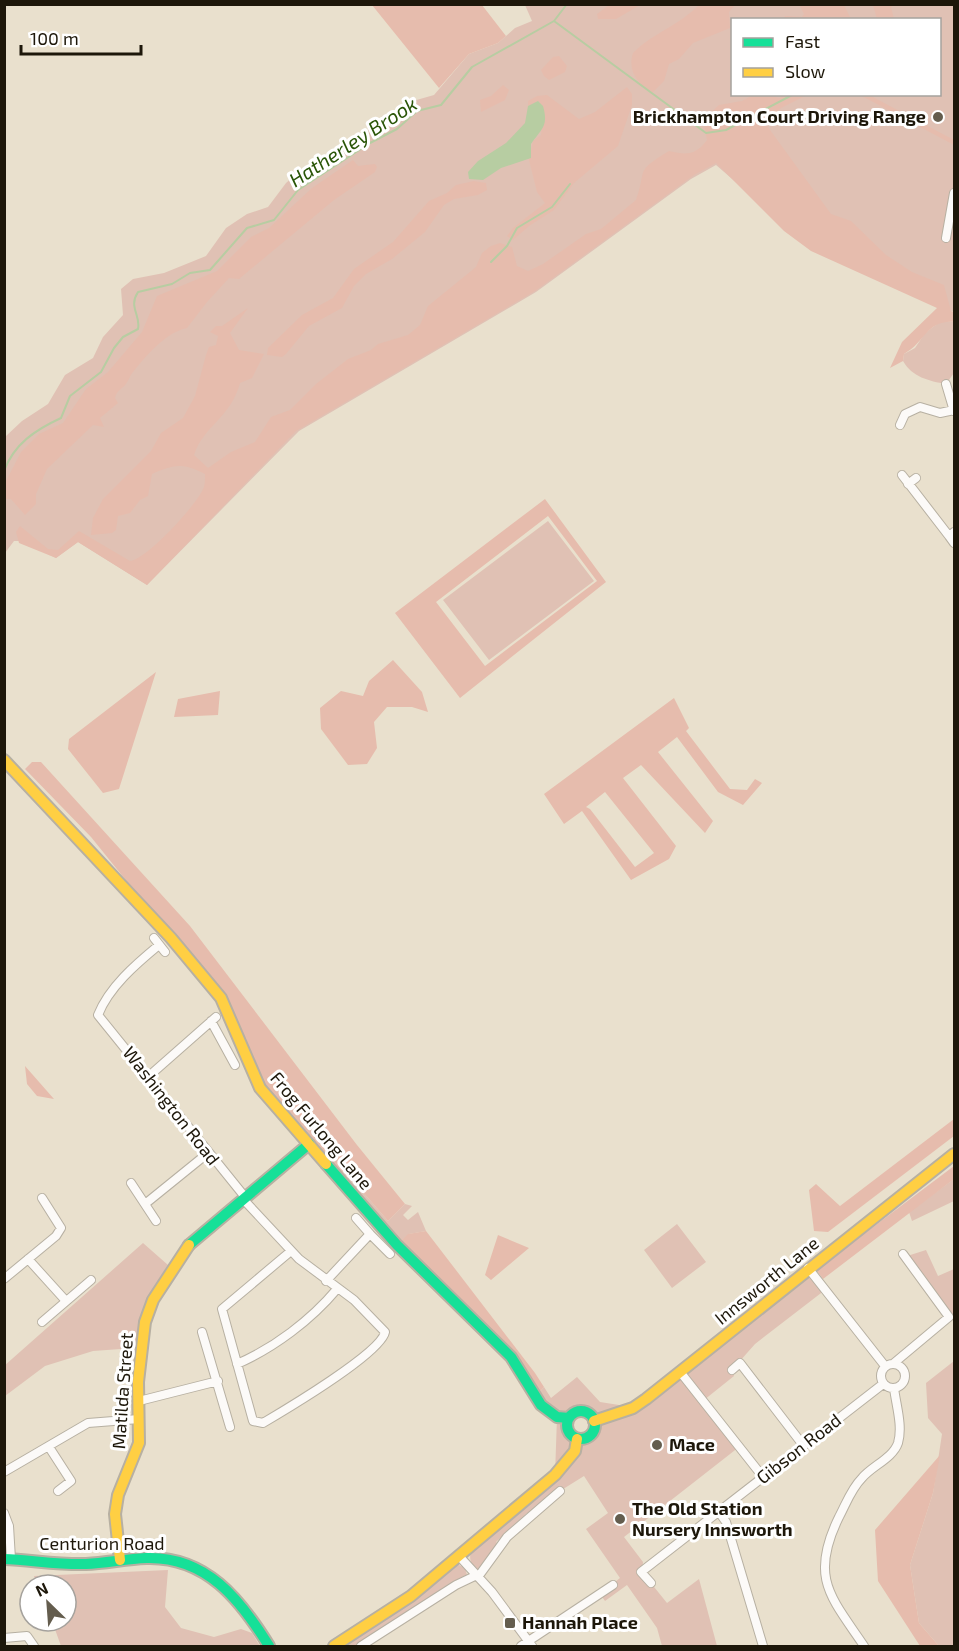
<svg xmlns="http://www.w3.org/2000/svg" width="959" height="1651" font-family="'Exo 2',sans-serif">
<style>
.green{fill:#e0c1b4;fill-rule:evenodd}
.forest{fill:#e6bcad;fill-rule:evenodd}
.water{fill:#b7cda2}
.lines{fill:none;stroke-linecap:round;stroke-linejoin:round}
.stream{stroke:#b7cda2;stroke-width:2}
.street-casing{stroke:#b7b0a2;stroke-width:10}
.fast-casing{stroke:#b7b0a2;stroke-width:14}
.slow-casing{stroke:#b7b0a2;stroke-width:14}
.street{stroke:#fcfaf8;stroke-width:8}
.fast{stroke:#16e098;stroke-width:10}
.slow{stroke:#ffcf43;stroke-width:10}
.poi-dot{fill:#645d4e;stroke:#fff;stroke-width:2}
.labels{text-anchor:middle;stroke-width:6;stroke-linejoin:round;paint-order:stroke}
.poi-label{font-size:18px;font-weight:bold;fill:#1d170a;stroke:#fff;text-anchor:start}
.street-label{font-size:18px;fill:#1d170a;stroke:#fff}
.water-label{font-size:20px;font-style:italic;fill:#295507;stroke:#fff}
</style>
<rect width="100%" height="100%" fill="#e9e0cd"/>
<!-- green -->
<path class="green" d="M525,5H954V312L813,249L716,165L691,179L536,292L299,431L147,585L78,542L56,558L22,541H14L5,553V437L22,421L48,404L65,375L93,358L103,337L123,315L121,289L133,279L164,273L206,256L226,228L247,214L268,207L286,183L303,168L338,151L362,133L392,117L406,103L434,95L469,54L498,43L515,28L532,21ZM732,20H940V94H732Z
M941,321L954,322V373L946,384C929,381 912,377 903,361L904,354L915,348L925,333Z
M548,521L594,581L489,660L443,600Z
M349,1176L388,1221L405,1204L412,1206L403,1215L408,1220L418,1212L426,1231L409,1234L397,1245L340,1179Z
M954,1179V1201L912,1221L909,1212Z
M677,1224L706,1262L672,1288L644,1250Z
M143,1243L168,1265C150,1291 141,1317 135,1348L93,1351L45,1366L5,1396L4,1366Z
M926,1250L938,1276L954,1269V1314L949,1317L904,1257Z
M808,1268L825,1290L755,1344L732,1370L734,1376L704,1400L739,1447L624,1537L643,1562L642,1572L667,1603L699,1579L717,1646H662L657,1628L627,1585L605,1601L600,1594L620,1578L586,1529L608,1513L584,1476L560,1491L557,1488L529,1515L527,1513L496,1542L499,1545L479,1570C470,1566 469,1559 471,1550L558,1479L555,1475L557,1417L536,1396L544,1387L551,1398L577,1377L600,1402L619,1405L621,1412ZM580,1411L589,1414L595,1424L592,1433L581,1439L569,1434L567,1424L570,1416Z
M954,1361V1646H939L919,1623L910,1565L933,1493L942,1434L928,1418L926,1383Z
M459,1565L465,1568L467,1575L455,1581L456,1585L361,1646H340L452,1566Z
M168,1570L165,1607L181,1628L214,1637L241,1629L252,1633L260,1646H61L52,1621H66V1585H37L34,1576Z"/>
<!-- forest -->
<path class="forest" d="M700,4L735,5L729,12L730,28L693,43L679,59L669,64L664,81L652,93C638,84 627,71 633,53C653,33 680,25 700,4Z
M799,4L844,5L851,19H784L785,16L802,17L804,14Z
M372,5H482L506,36L498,43L469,54L439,88Z
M609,5V4L640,5L616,19H598L597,14Z
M873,5H894L891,7L894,19H877Z
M559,56L567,66L565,72L549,80L544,76L541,70L553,57Z
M503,85L509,90L505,100L481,112L480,100L491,96Z
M627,87L632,94V105L618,146L574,183L554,210L529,226L513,240L507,236L513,228L545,203L537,192L529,160L533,141L541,135L544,112L539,101L528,106V101L537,96L547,95L579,119L595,112Z
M753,95H770L779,98L785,95H807L781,108L765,123L831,214L851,221L886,255L912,272L944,285L951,311L954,312V322C926,320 926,342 904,354L903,361L890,368L902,342L937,308L811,251L784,231L716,163L694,175L535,291L296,431L147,585L78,542L56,558L19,543L16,532L20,526L48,549L58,550L79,531L130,561C146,560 198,504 204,487C205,483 205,478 205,474C183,463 175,464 152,474L148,496L140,500L130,513L118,516L116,530L112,533L91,535L93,518L103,499L151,451L161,433L183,418L195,396L206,355L209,347L216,345L218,336L210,332L216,326H222L248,308L230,333L239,350L264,354L252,378L240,383C230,419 204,425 194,455L208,468L231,452L255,442L271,417L290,410L316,384L348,359L371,350L378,344L408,335L420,325L428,306L476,267L482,253L491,246L500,243L512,247L517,266L528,271L543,264L586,234L601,229L636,200C648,168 633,173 669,151C686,155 695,156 707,140L703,120L719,105L742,101Z
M860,95H869L954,140V145Z
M353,160L358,166L375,164L377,167L375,172L334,200L239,279L229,278L207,302L187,328C166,332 146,356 133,372C130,375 129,380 126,384C121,390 117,390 115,398L118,403L100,418L104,427L93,425L47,469L36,494V504L25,515L11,499H5V483L21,452L39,434L63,423L86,389L108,372L142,332L157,296L217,271L251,237L269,228L312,188Z
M474,181L486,183L487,190L478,195L454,199L444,205L425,232L392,259L366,274L354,286L342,308L309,326L286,354L282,357L267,355L268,348L302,315L333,298L354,269L393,242L429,201L447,193L456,185Z
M545,499L606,582L460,698L395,613ZM548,516L597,581L485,666L436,602Z
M393,660L422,692L428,712L412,707H387L374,722L377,748L367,764L348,765L321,729L320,708L341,691L363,696L369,681Z
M156,672L119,789L103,793L68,749L69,739Z
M220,691L218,715L174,717L178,699Z
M674,698L689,728L686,731L730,789L747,790L755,779L762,783L743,805L718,792L677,737L658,752L713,821L705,833L641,765L623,778L676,846L669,859L631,880L582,811L564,824L544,794ZM605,792L654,853L635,867L590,809L586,807Z
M32,762H41L190,926L357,1145L405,1204L388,1221L349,1176L340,1179L275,1107L221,998L91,837L25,769Z
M25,1066L54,1099L37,1096L27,1084Z
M954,1119V1136L828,1232L814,1231L809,1190L816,1184L840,1206Z
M954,1166V1179L823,1279L816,1270Z
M426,1231L535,1373L544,1387L536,1396L511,1358L397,1245L408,1234Z
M498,1235L529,1248L491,1280L485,1275Z
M940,1455L933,1493L910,1565L919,1623L939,1646H920L878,1581L875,1530Z"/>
<!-- water -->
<path class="water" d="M538,101L543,106C549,127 541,129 531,144V158L501,168L483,180L469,179L468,172L478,161L506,143L525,123L528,106Z"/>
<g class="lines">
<!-- stream -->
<path class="stream" d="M554,21L706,133L726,130L794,94
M491,262L507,246L517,228L552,207L570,184
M4,471C14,444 35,430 61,418L70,396L101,372L114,348L123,337L138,329C141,315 128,307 138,292L172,284L190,273L210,270L247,228L274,220L298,190L370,143L397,129L417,111L441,105L472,67L554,21L567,4"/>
<defs>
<path id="street" d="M946,238L954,193
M946,384L954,411
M900,425L905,414L920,407L940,413L954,410
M902,475L949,536L954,532
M908,484L916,478
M949,536L954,543
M154,938L165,952
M159,945C136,964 109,987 98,1015L245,1197
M211,1021L235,1065
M149,1076L216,1017
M131,1183L156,1221
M243,1199L299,1259L354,1300L385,1332C381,1353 285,1410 263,1423L253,1421L222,1309L291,1251
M145,1204L208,1153
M356,1218L370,1234
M28,1259L66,1301
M808,1268L885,1366
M4,1279L56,1236L61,1228L42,1198
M326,1281L370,1234L390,1254
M42,1322L91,1280
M202,1332L230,1427
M894,1363L949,1317L903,1254
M237,1364C274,1348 311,1320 337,1289
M881 1376a12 12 0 1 1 24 0a12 12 0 1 1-24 0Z
M732,1370L740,1363L803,1445
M681,1373L763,1477
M139,1401L218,1381
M49,1447L71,1481L58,1491
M4,1472L88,1423L139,1419
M719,1512L726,1522L763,1646
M4,1513L9,1526L11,1559
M459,1556L492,1592L532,1646
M478,1577L507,1537L560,1491
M651,1583L641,1572L883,1384
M4,1638L27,1636L34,1646
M361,1646L456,1585L477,1575
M521,1646L613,1585
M864,1646C831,1597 809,1578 839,1517C846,1504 851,1489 862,1478C872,1466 893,1458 898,1443C903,1426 896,1405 894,1388"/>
<path id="fast" d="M326,1164L397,1245L511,1357L541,1405L557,1417L569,1418
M189,1245L309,1144
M567 1425a14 14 0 1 1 28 0a14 14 0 1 1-28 0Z
M4,1559C31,1560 59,1565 86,1564C106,1563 126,1559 146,1558C206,1556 240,1599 269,1646"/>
<path id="slow" d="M4,760L171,938L221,998L260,1088L326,1164
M594,1421L633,1408L646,1399L954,1154
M120,1560L115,1514L118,1495L139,1443L138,1382L145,1322L153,1300L189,1245
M334,1646L411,1596L555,1475L575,1451L577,1439"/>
</defs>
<!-- street casing -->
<use href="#street" class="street-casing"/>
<!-- fast casing -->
<use href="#fast" class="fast-casing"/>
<!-- slow casing -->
<use href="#slow" class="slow-casing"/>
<!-- street -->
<use href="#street" class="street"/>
<!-- fast -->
<use href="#fast" class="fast"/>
<!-- slow -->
<use href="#slow" class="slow"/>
</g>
<!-- markers -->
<g class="poi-dot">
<circle cx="938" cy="117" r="6"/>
<circle cx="657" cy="1445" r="6"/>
<circle cx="620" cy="1519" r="6"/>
<rect x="504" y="1617" width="12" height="12" rx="3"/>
</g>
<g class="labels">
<!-- poi labels -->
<g class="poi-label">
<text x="926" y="123" text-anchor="end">Brickhampton Court Driving Range</text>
<text x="669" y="1451">Mace</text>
<text x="632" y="1515">The Old Station<tspan x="632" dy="21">Nursery Innsworth</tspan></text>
<text x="522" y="1629">Hannah Place</text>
</g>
<!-- street labels -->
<g class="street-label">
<text transform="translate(171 1106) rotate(52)" y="6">Washington Road</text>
<text transform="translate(321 1131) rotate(50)" y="6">Frog Furlong Lane</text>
<text transform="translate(767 1281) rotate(-39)" y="6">Innsworth Lane</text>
<text transform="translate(123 1391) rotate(-86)" y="6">Matilda Street</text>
<text transform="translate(799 1449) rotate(-38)" y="6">Gibson Road</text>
<text x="102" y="1550">Centurion Road</text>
</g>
<!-- water labels -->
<g class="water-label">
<text transform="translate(353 142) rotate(-33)" y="7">Hatherley Brook</text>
</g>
</g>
<!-- border -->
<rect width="959" height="1651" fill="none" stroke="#1d170a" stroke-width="12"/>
<!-- legend -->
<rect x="731" y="18" width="210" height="78" fill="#ffffff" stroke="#a5a29d" stroke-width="1.5"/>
<rect x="743" y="38" width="30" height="9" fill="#16e098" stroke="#a5a29d" stroke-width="1.5"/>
<text x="785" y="48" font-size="18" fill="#1d170a">Fast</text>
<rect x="743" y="68" width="30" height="9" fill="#ffcf43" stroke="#a5a29d" stroke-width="1.5"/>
<text x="785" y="78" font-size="18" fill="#1d170a">Slow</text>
<!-- north arrow -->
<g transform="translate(48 1603) rotate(335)"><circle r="28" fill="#ffffff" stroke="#a5a29d" stroke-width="1.5"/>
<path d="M0-4.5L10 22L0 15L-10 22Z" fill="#645d4e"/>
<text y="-9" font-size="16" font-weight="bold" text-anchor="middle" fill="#1d170a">N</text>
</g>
<!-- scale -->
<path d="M21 45v9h120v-9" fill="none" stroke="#1d170a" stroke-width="3"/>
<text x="30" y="45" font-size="18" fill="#1d170a" stroke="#ffffff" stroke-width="4.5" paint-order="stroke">100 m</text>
</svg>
